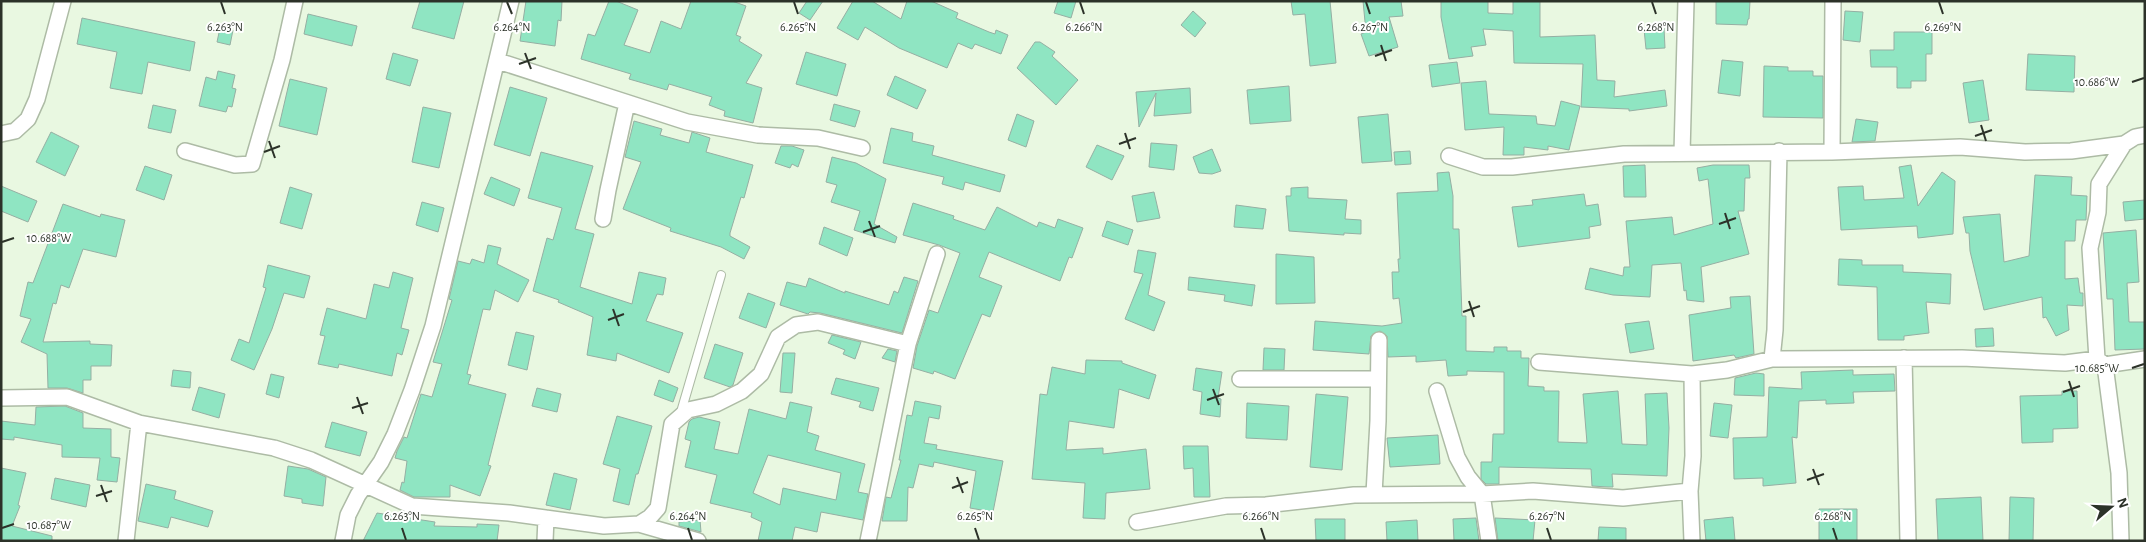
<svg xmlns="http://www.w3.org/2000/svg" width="2146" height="542" font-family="'Alegreya Sans',sans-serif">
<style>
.building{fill:#8fe5c2;stroke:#95afa3;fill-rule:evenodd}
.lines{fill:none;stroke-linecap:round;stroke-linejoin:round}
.service-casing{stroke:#adbba5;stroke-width:10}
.minor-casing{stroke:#adbba5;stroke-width:18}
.service{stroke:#fff;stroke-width:8}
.minor{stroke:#fff;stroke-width:15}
.ticks{fill:none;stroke:#2c3229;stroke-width:2}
.ticks-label{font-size:12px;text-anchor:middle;fill:#2c3229;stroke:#fff;stroke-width:4;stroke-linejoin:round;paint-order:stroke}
</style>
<rect width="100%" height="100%" fill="#e9f8e1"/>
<!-- building -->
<path class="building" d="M420,1H464L454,39L412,28Z
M526,1H562L561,21L558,20L555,46L520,41Z
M609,1H616L638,10L624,45L650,53L661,21L681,29L691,1H732L746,6L736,35L741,37L739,41L762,55L746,83L762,88L753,123L724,116L725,111L709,105L712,97L669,84L667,90L629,79L631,74L581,59L588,34L595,36Z
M807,1H823L810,20L799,13Z
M853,1H872L901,19L907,1H931L958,13L956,18L989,32L995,34L996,30L1008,35L1001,54L975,44L972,49L958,43L947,68L899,48L865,27L858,40L837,28Z
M1058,1H1076L1071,18L1054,13Z
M1291,1H1330L1336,63L1310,66L1305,14L1293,15Z
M1363,1H1401L1403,16L1389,17L1398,47L1369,56L1361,34L1366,32Z
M1441,1H1488V13L1513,14V1H1540V37L1595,35L1597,80L1615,81L1614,97L1665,90L1667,106L1629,111V109L1581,107L1583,64L1514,63L1513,31L1483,29L1486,45L1471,47L1473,56L1449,59L1441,17Z
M1716,1H1750L1749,19H1748L1747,25L1716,24Z
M1193,11L1206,23L1195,37L1181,25Z
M1845,11L1863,12L1860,42L1843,40Z
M308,14L357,26L352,46L304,34Z
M82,18L195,42L190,71L148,62L142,94L110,88L117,52L77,44Z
M220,28L233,30L230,45L217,42Z
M1664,28L1665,48L1646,49L1644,29Z
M1894,32H1932V54H1926V81H1911V88H1897V67H1871L1870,50H1894Z
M1035,42H1040L1055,52L1052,56L1078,80L1056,105L1017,68Z
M806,52L846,64L837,96L796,84Z
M393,53L418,60L410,86L386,79Z
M2028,54L2075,56L2074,92L2026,90Z
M1722,60L1743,62L1740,96L1718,93Z
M1457,62L1460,83L1432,87L1429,65Z
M1764,66L1788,67V71H1813V76H1823V118L1763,117Z
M218,71L235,75L232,88L236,89L232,107L228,106L226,112L199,106L206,77L216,80Z
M895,76L926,90L917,109L887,95Z
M290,79L327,88L317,135L279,126Z
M1983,80L1989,120L1969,123L1963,83Z
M1486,81L1489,114L1536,116L1537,124L1555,126L1561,101L1580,106L1569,150L1548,146V150L1524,147V155H1503L1504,127L1465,130L1461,83Z
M1289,86L1291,121L1250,124L1247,90Z
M510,87L547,98L530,156L494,145Z
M1190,88L1191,113L1154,116L1156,93L1139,127L1136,92Z
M834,104L860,111L855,127L830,120Z
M153,105L176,110L171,133L148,128Z
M423,107L451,113L439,168L412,162Z
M1017,114L1034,121L1026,147L1008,140Z
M1388,114L1392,161L1362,163L1358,117Z
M1856,119L1878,122L1875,141L1852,142Z
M634,121L662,129L660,135L689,143L692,132L710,138L706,152L753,165L744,198L741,197L730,233V236L750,247L744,259L721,247L670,231L671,228L623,209L641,162L625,157Z
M891,128L913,133L912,141L934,146L932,155L1005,175L1000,192L965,182L963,190L942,184L944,177L883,163Z
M51,132L79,146L65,176L36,162Z
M1151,143L1177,145L1174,170L1149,167Z
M1097,145L1124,156L1112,180L1086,167Z
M781,146H792L804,150L798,167L792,164L790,168L775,163Z
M1212,149L1221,171L1212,174L1199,173L1193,157Z
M1410,151L1411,164L1395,165L1394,152Z
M541,152L593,166L575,229L594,234L580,287L632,304L639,272L666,278L663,295L657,294L646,321L683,333L669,373L617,353L616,361L587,355L593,317L558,302L559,300L533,291L547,238L553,240L562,208L528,198Z
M832,157L856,163L886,179L874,224L897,237L895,243L854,230L860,211L831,202L837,185L826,182Z
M1645,165L1646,197H1624L1623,166Z
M1713,165H1749L1750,178H1745L1744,211H1738L1749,254L1701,267L1704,302L1687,300L1686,290L1684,291L1681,263L1652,265L1650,297L1613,295L1585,289L1590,268L1623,276L1624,267H1630L1626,221L1672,217L1674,235L1713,224L1708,179L1699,181L1697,168Z
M1911,165L1918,206L1942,172L1955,181L1953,234L1918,238L1917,226L1841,230L1838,187L1863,186L1864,200L1904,198L1899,167Z
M145,166L172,175L164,200L136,190Z
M1449,172L1453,196V229H1459L1462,316H1466V351L1494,352V347H1507V351H1521V358H1529L1528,386L1544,387V391H1559L1558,442L1587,443L1583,394L1618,391L1622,444L1647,445L1645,394L1667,393L1669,428L1667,476L1612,474L1613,487H1608L1592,486L1591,469L1499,467V484H1486L1481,479V462H1492L1493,434H1504V372L1467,371V375L1448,376L1446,360L1416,362V356L1388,357L1387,336L1380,331L1371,336L1369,354L1313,350L1315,321L1382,326L1402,323L1399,298L1393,299L1392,272H1399L1398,259H1400L1397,193L1438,191L1437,173Z
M2035,175L2072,177L2071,195L2087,196L2086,220H2076L2075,241H2065V279L2078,278L2080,293H2083V306L2067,305L2069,330L2056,336L2046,317L2043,318L2042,297L1984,310L1970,251L1969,233H1966L1963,217L2000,214L2004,262L2029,256Z
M491,177L520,189L514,206L484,194Z
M1,186L37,201L28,222L1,211Z
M290,187L312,194L302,229L280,223Z
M1308,187V198L1347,200L1345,219L1361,220V234L1344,233V235L1289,231L1286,196H1291V188Z
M1154,192L1160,218L1137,222L1132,196Z
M1584,194L1586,206L1598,204L1601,225L1589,227L1590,238L1518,247L1512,207L1533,205L1532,200Z
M2145,200V219L2125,221L2123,202Z
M422,202L444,208L438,232L416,225Z
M913,203L954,216L953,219L985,230L997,207L1037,227L1039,222L1055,228L1058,219L1083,228L1072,258L1069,257L1060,281L989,252L979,277L1002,286L990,317L982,314L955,379L934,371L933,374L913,368L917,346L929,310L938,313L960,253L939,245L903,235Z
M63,204L100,217L101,214L125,220L116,257L83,249L69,288L61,285L56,304L53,303L43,342L90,341V344L112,345L111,366H91V380H83V393L67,388H48L47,354L21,342L31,319L20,316L28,282L33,283Z
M1236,205L1266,209L1263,229L1234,227Z
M1107,221L1133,230L1128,245L1102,236Z
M824,227L853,238L847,256L819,244Z
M2136,230L2139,282L2127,283L2129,322H2145V349L2115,350L2113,299H2107L2103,233Z
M488,245L501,248L497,264L529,280L518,302L495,290L490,310L483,309L467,374L471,375L468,384L506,394L488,465L491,466L480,496L450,485V497H414L400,490L402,482L404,483L407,461L395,458L397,451L404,437L407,438L421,394L432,397L442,364L433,362L452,300L449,299L458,261L470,264L472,259L484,263Z
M1138,250L1156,253L1148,295L1165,302L1154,331L1125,319L1143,274L1134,272Z
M1276,254L1314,257L1315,303L1276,304Z
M1839,259L1862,260V265H1903V272L1951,274L1950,304L1926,302L1929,333L1904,336V340H1878L1877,287L1838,285Z
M268,265L310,276L304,298L284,293L272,329L254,370L231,360L239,339L249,343L266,288L263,287Z
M393,272L413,278L401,328L409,330L402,355L397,353L392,376L339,364L338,368L318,364L325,336L320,335L327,308L366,319L374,284L389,288Z
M904,277L918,281L902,333L820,313L810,312L808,314L780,305L787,282L806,287L809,278L845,293V291L889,305L894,291L898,293Z
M1189,277L1255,285L1252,306L1224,301L1225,295L1188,290Z
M748,293L775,303L766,328L739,318Z
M1750,296L1754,354L1736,358L1734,355L1693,361L1689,315L1731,308L1730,297Z
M1649,321L1654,349L1630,353L1625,324Z
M1993,328L1994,346L1976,347L1975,329Z
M516,332L534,336L527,370L508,365Z
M832,335L861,342L855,359L843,354L845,350L828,343Z
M715,344L743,353L733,385L730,387L704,378Z
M1264,348L1285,349L1284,370H1263Z
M888,349L897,351L895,362L882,358Z
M783,353H795L792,393L780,392Z
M1086,360L1122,361V363L1156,375L1149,399L1119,389L1114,428L1069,421L1066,450L1103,448V454L1146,449L1150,489L1106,493L1105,519L1083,518L1085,483L1032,479L1040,394L1047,395L1052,367L1085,374Z
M1196,368L1222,372L1218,398L1221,399L1220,417L1200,414L1202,392L1193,390Z
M173,370L191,372L190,388L171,386Z
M1853,370V375L1894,374L1895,391L1853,392L1854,403L1826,404V400L1799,401L1797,438L1792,437L1796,483L1763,486V478L1734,479L1733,438L1767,437L1769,387L1802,389L1801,372Z
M1756,373L1764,374V396L1734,395L1735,378Z
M271,374L284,377L279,398L266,394Z
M836,378L879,388L873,411L859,407L861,402L831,394Z
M659,380L678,388L673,402L654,395Z
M199,387L225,394L219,418L192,410Z
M537,388L561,394L557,412L532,406Z
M2062,391H2077L2078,428L2053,429V442L2022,443L2020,396L2062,395Z
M1316,394L1348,397L1342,470L1310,467Z
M915,401L941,406L939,419L929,417L924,443L937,445L936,449L1003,461L993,512L970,508L976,471L934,462L933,467L919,464L913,488L908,487L907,521H882L886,497L891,498L901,460H899L907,415L912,416Z
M790,402L812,407L807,432L819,436L815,450L865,464L858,492L868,494L863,520L821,512L817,532L795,527L792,541H758L762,522L751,517L752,513L710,503L717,475L685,467L691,441L685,439L689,422L692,419L699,417L720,422L714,449L738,454L749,409L786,419ZM768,455L841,473L836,500L783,488L780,505L753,493Z
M1247,403L1289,406L1287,440L1246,438Z
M1714,403L1732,405L1728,438L1710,436Z
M65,406L83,413V428L111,429V457L120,458L117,482L97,480L100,458L62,457V445L14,437V440L1,439V421L35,425L36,407Z
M617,416L652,426L638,474H636L629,505L613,501L620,469L603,464Z
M332,422L367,432L360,456L325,447Z
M1438,435L1440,464L1390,467L1387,438Z
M1183,446H1208L1210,497H1194L1193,468L1184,469Z
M288,466L308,469L326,477L323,506L302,503V499L284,496Z
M1,468L26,473L18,505L20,506L12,526L52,536V541H1Z
M554,473L577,479L570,510L546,505Z
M55,478L90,485L86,507L51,499Z
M146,484L176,491L174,499L213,511L208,527L171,517L168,528L138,521Z
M1981,497L1983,541H1938L1936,499Z
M2010,497L2034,498L2033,541H2009Z
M1819,509H1857V541H1819Z
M377,513L435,522L434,526L477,527V524L499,525L497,541H363Z
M1733,517L1735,541H1706L1704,520Z
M1476,518L1479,541H1454L1453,519Z
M1495,518L1535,520L1533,541H1498Z
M1315,519H1345V541H1316Z
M700,520L701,532L679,526V522Z
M1417,520L1418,541H1387L1386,522Z
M1599,527L1626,528V541H1598Z"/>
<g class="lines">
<defs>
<path id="service" d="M681,412L721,275"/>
<path id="minor" d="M498,61L687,122L758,135L818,138L862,148
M1,134L15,131L28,119L37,99L63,1
M185,151L235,165L252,164L282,60L295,1
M1832,152L1833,1
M1682,153L1686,1
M1449,156L1483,167H1512L1624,154L1832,152L1960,147L2025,152L2071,151L2124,144L2135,137L2145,135
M603,219L608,190L627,103
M1904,358L1908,541
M1772,359L1775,330L1779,151
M2097,359L2090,248L2098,212L2099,184L2124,144
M1539,362L1692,374
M2105,365L2119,473L2121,541
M1240,379H1378
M1437,391L1457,457L1468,477L1482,494L1489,541
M1,398L67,397L139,423
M1690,491L1692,541
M1374,494L1378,421L1379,340
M1137,522L1226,506L1266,505L1354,495L1482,494L1533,491L1623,498L1690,491L1693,456L1692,374L1727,370L1772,359L1962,358L2065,363L2097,359L2105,365L2145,359
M639,524L698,541
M126,541L139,423L274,448L311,460L412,506L509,513L604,526L639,524L650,517L658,508L672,424L688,410L716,404L742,391L761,374L778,337L796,325L818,322L908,344
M343,541L348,515L358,495L381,462L395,434L412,390L433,326L511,1
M545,541L546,518
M868,541L908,344L937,254"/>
</defs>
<!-- service casing -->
<use href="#service" class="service-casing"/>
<!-- minor casing -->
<use href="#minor" class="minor-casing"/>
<!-- service -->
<use href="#service" class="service"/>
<!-- minor -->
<use href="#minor" class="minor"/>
</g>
<!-- ticks -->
<path class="ticks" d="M221,2L225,14M507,2L512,14M794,2L798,14M1080,2L1084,14M1366,2L1370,14M1652,2L1656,14M1939,2L1943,14M1381,45L1386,61M525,53L531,69M1375,56L1392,50M519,64L536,58M2132,82L2144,78M1981,125L1986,141M1125,133L1130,149M1975,136L1992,130M269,141L275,158M1119,144L1136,138M264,152L280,146M1725,213L1730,229M869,221L875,237M1719,224L1736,218M863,232L880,226M2,242L14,238M1469,301L1474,317M613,309L619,326M1463,312L1480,306M608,320L624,314M2132,368L2144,364M2069,381L2074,397M1213,389L1219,405M2063,392L2080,386M357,397L363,414M1207,400L1224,394M352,408L368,403M1813,469L1819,485M957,477L963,493M1807,480L1824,474M101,485L107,502M952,488L968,482M96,496L112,491M2,528L14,524M402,528L406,540M688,528L692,540M975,528L979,540M1261,528L1265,540M1547,528L1551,540M1833,528L1837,540"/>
<g class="ticks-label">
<text x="225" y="31">6.263°N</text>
<text x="1370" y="31">6.267°N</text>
<text x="1656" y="31">6.268°N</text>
<text x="512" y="31">6.264°N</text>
<text x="798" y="31">6.265°N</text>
<text x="1084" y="31">6.266°N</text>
<text x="1943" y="31">6.269°N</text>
<text x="2097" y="86">10.686°W</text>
<text x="49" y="242">10.688°W</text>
<text x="2097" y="372">10.685°W</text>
<text x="402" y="520">6.263°N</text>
<text x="688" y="520">6.264°N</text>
<text x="975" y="520">6.265°N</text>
<text x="1261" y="520">6.266°N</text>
<text x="1547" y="520">6.267°N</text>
<text x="1833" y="520">6.268°N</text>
<text x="49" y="529">10.687°W</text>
</g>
<!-- border -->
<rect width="2146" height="542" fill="none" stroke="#2c3229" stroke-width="5"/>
<!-- north arrow -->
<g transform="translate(2111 507) rotate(71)" stroke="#ffffff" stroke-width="4" paint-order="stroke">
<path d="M0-4L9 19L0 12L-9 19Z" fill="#2c3229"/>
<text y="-8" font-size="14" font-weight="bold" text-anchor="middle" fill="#2c3229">N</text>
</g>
</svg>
